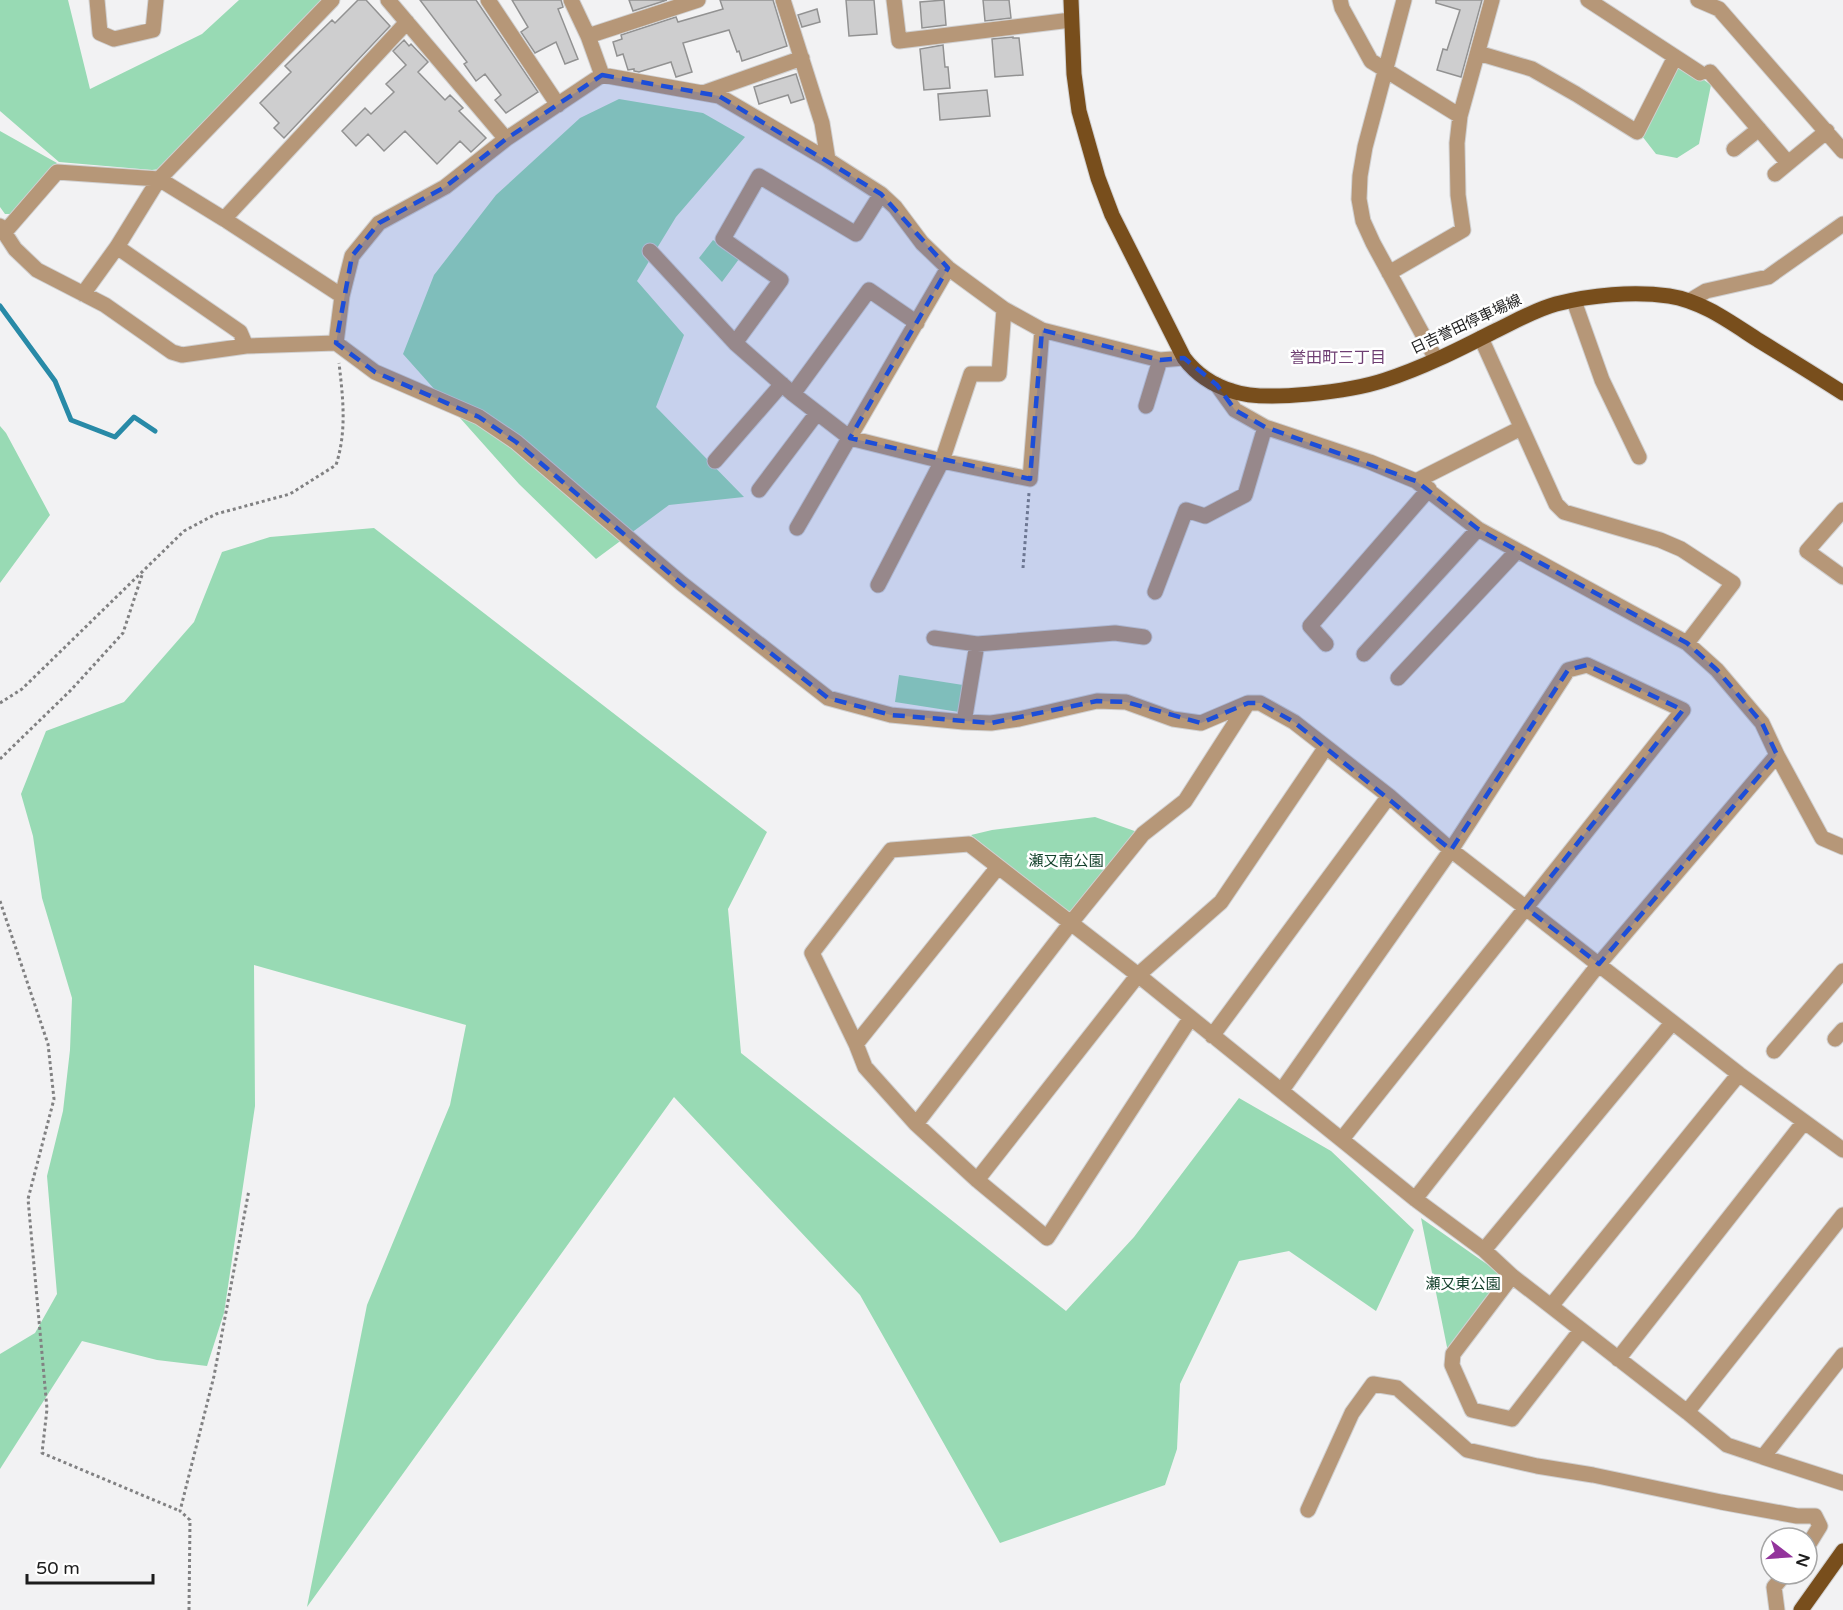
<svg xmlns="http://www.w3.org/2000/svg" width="1843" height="1610" font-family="'Varela Round','Noto Sans JP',sans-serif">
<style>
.green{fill:#98dab4}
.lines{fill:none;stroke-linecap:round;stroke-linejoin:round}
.stream{stroke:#288aa7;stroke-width:5}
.building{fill:#cececf;stroke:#929292;stroke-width:1.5}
.minor-casing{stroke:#d0d0d1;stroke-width:17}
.major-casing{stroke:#d0d0d1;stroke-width:17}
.path{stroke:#818182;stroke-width:3;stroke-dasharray:3 3;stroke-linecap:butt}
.minor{stroke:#b69778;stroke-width:15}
.major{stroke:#784e1c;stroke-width:15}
.marked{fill:#1d4ed8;fill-opacity:0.2;stroke:#1d4ed8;stroke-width:4.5;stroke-dasharray:12 8;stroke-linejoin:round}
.labels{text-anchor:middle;stroke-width:5;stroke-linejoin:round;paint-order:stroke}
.street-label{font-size:15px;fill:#1d1d1d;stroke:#fff}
.park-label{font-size:15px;fill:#16422d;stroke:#fff}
.neighbourhood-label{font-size:16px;fill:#6e3e72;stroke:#fff}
</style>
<rect width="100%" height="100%" fill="#f2f2f3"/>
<!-- green -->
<path class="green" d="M0,0H68L90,89L202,34L239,0H322L160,169L152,170L59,162L0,111Z
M1686,67L1711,85L1699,144L1677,158L1656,154L1642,136L1677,68Z
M619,99L703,113L745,137L676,217L637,281L684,335L656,407L744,497L669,505L596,559L519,484L403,354L434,275L496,195L580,118Z
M0,131L57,163L12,214H5L0,207Z
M713,240L739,259L722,282L699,258Z
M0,426L6,433L50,515L0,583Z
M374,528L767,832L728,909L741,1053L1066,1311L1134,1237L1239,1098L1331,1151L1414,1230L1376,1311L1289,1251L1239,1261L1180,1384L1177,1449L1165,1485L1000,1543L860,1295L674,1097L307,1607L367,1305L450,1105L466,1025L254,965L255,1106L224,1313L207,1366L157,1360L82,1341L0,1469V1354L35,1333L57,1294L47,1176L63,1111L70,1050L72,998L42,898L33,836L21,794L46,731L124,702L194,622L222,552L270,537Z
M899,675L963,685L959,712L895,702Z
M1095,817L1143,834L1069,913L971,835L992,830Z
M1421,1218L1501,1274L1504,1284L1448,1352Z"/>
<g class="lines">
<!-- stream -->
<path class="stream" d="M0,306L55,381L71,420L115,437L134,417L155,431"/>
</g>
<!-- building -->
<path class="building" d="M358,0H366L390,26L284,138L274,128L279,123L260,103L291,72L285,66L332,20L335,23Z
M420,0H476L538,92L506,113L495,100L501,95L485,74L476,81L464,64L467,62Z
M512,0H561L563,7L558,9L578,59L565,64L556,42L535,53L521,32L528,27Z
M629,0H667L633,11Z
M720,0H773L787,46L742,61L739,51L737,52L729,30L683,43L692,72L676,77L671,62L639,72L634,71V69L628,70L623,54L617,56L613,42L622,39L621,35L676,17L678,22L723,9Z
M846,0H874L877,34L849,36Z
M944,0L946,25L922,28L920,2Z
M983,0H1009L1011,18L985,21Z
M1436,0H1482L1461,77L1437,70L1443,49L1447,50L1460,10L1436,3Z
M817,9L820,22L802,27L798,15Z
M1013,37V38H1019L1023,75L995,77L992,39Z
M404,40L409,46L411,44L428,62L418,72L445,100L450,95L463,108L459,111L486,138L471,152L460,141L437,164L405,131L384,151L368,134L356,146L342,131L365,108L371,114L394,92L386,84L406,65L393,51Z
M943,45L945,67H948L950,88L924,90L920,49Z
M796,74L804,99L791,103L788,95L759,104L754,87Z
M987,90L990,116L940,120L938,94Z"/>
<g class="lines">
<defs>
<path id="minor" d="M97,0L100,33L114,39L153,30L156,0
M388,0L506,139
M488,0L558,105
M571,0L588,36L602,75
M783,0L822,123L828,160
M894,0L899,41L1071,20
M1340,0L1342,8L1371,61L1460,116
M1404,0L1365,147L1360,176L1359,199L1363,221L1373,243L1436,359
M1588,0L1700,73
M1698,0L1719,9L1843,151
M588,36L698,0
M1478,53L1532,69L1576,94L1637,132L1675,57
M1710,72L1788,163
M703,93L802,58
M1734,149L1759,129
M1775,174L1827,131
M224,219L407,22
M0,226L15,249L37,270L105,305L172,352L182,355L246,346L336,343L375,372L479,417L516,442L681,583L828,698L891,715L964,722L991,723L1019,719L1097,701L1126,702L1173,719L1201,723L1248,703H1260L1294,722L1389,796L1451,850L1526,908L1739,1074L1843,1150
M4,233L57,172L159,179L224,219L342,296
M117,247L240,332L246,346
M650,251L735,343L793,394L850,438L942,461L1030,479L1042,330
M1389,273L1463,230L1458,195L1457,143L1460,116L1492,0
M83,294L117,247L159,179L332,0
M1691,300L1706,291L1768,277L1843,224
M1574,301L1602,380L1639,457
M1481,338L1556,504L1564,512L1660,540L1681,549L1733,583L1687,643L1717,670L1762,723L1777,755L1822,838L1843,847
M336,343L342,296L352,256L379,223L445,187L506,139L602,75L719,96L828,160L881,194L895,207L922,243L948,268L1004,309L1042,330L1160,360L1184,358
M735,343L781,280L723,239L759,176L856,234L881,194
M1217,385L1235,410L1265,427L1370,462L1416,481L1478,529L1687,643
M793,394L869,290L917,323
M1146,406L1160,360
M715,461L782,384
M1416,481L1521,428
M759,490L817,413
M1843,510L1807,551L1843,577
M797,528L948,268
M878,585L942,461L971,374H999L1004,309
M1155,592L1186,510L1205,516L1245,495L1265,427
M934,638L977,644L1115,633L1144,637
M1326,644L1310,626L1429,489
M1364,654L1478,529
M1398,678L1517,551
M964,722L977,644
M1190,1019L1047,1238L977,1180L916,1124L865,1067L856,1044L812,953L891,850L969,844L1138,975L1415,1199L1484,1250L1512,1276L1687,1412L1727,1445L1763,1457L1843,1355
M1212,1036L1389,796
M1835,1039L1843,1030
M856,1044L998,867
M1774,1051L1843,971
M1282,1090L1451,850L1568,670L1587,665L1683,710L1342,1139
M916,1124L1070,924L1143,834L1185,801L1248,703
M977,1180L1138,975L1221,902L1326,747
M1415,1199L1599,964L1777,755
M1484,1250L1672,1023
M1512,1276L1453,1354L1452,1365L1472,1410L1512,1419L1581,1330
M1551,1306L1739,1074
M1618,1359L1804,1122
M1687,1412L1843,1215
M1763,1457L1843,1483
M1308,1510L1352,1413L1373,1384L1397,1388L1467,1450L1537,1466L1593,1475L1721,1502L1797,1516H1815L1820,1526L1807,1547
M1777,1610L1774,1587L1785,1574"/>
<path id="major" d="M1071,0L1074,74L1079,111L1098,178L1112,215L1184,358C1197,375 1212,385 1232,391C1265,403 1352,391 1385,380C1422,368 1458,350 1493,332C1514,322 1534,310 1556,304C1591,295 1633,291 1669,296C1702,301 1730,322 1758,340C1786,357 1815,375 1843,393
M1801,1610L1843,1551"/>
</defs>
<!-- minor casing -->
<use href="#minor" class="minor-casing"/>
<!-- major casing -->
<use href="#major" class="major-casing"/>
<!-- path -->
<path class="path" d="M1023,568L1029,493
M0,703L22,689L184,531L216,514L290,494L336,465C347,431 343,398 339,363
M0,759L71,690L123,633L143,572
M0,901L48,1044L54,1099L28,1199L47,1409L42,1453L180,1511
M189,1610L190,1520L180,1511L214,1376L249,1190"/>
<!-- minor -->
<use href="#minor" class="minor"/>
<!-- major -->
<use href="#major" class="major"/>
</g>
<!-- marked area -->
<path class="marked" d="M602,75L719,96L881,194L948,268L850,438L1030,479L1042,330L1160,360L1184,358L1217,385L1235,410L1265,427L1416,481L1478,529L1687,643L1717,670L1762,723L1777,755L1599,964L1526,908L1683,710L1587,665L1568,670L1451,850L1294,722L1260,703H1248L1201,723L1126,702L1097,701L991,723L891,715L828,698L681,583L516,442L479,417L375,372L336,343L352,256L379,223L445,187L506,139Z"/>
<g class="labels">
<!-- street labels -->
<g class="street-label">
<text transform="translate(1466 324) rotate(-25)" y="5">日吉誉田停車場線</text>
</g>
<!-- park labels -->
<g class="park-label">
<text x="1066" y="866">瀬又南公園</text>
<text x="1463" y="1289">瀬又東公園</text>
</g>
<!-- neighbourhood labels -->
<g class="neighbourhood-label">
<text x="1338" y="363">誉田町三丁目</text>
</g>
</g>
<!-- north arrow -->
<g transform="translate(1789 1556) rotate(107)"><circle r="28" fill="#ffffff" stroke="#a5a5a5" stroke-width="1.5"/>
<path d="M0-4.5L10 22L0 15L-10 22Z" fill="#93349c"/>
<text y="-9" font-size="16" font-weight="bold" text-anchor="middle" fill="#1d1d1d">N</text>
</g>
<!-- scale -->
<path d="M27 1574v9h126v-9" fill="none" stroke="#1d1d1d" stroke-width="3"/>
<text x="36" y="1574" font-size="18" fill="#1d1d1d" stroke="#ffffff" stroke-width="4.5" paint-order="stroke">50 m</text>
</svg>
